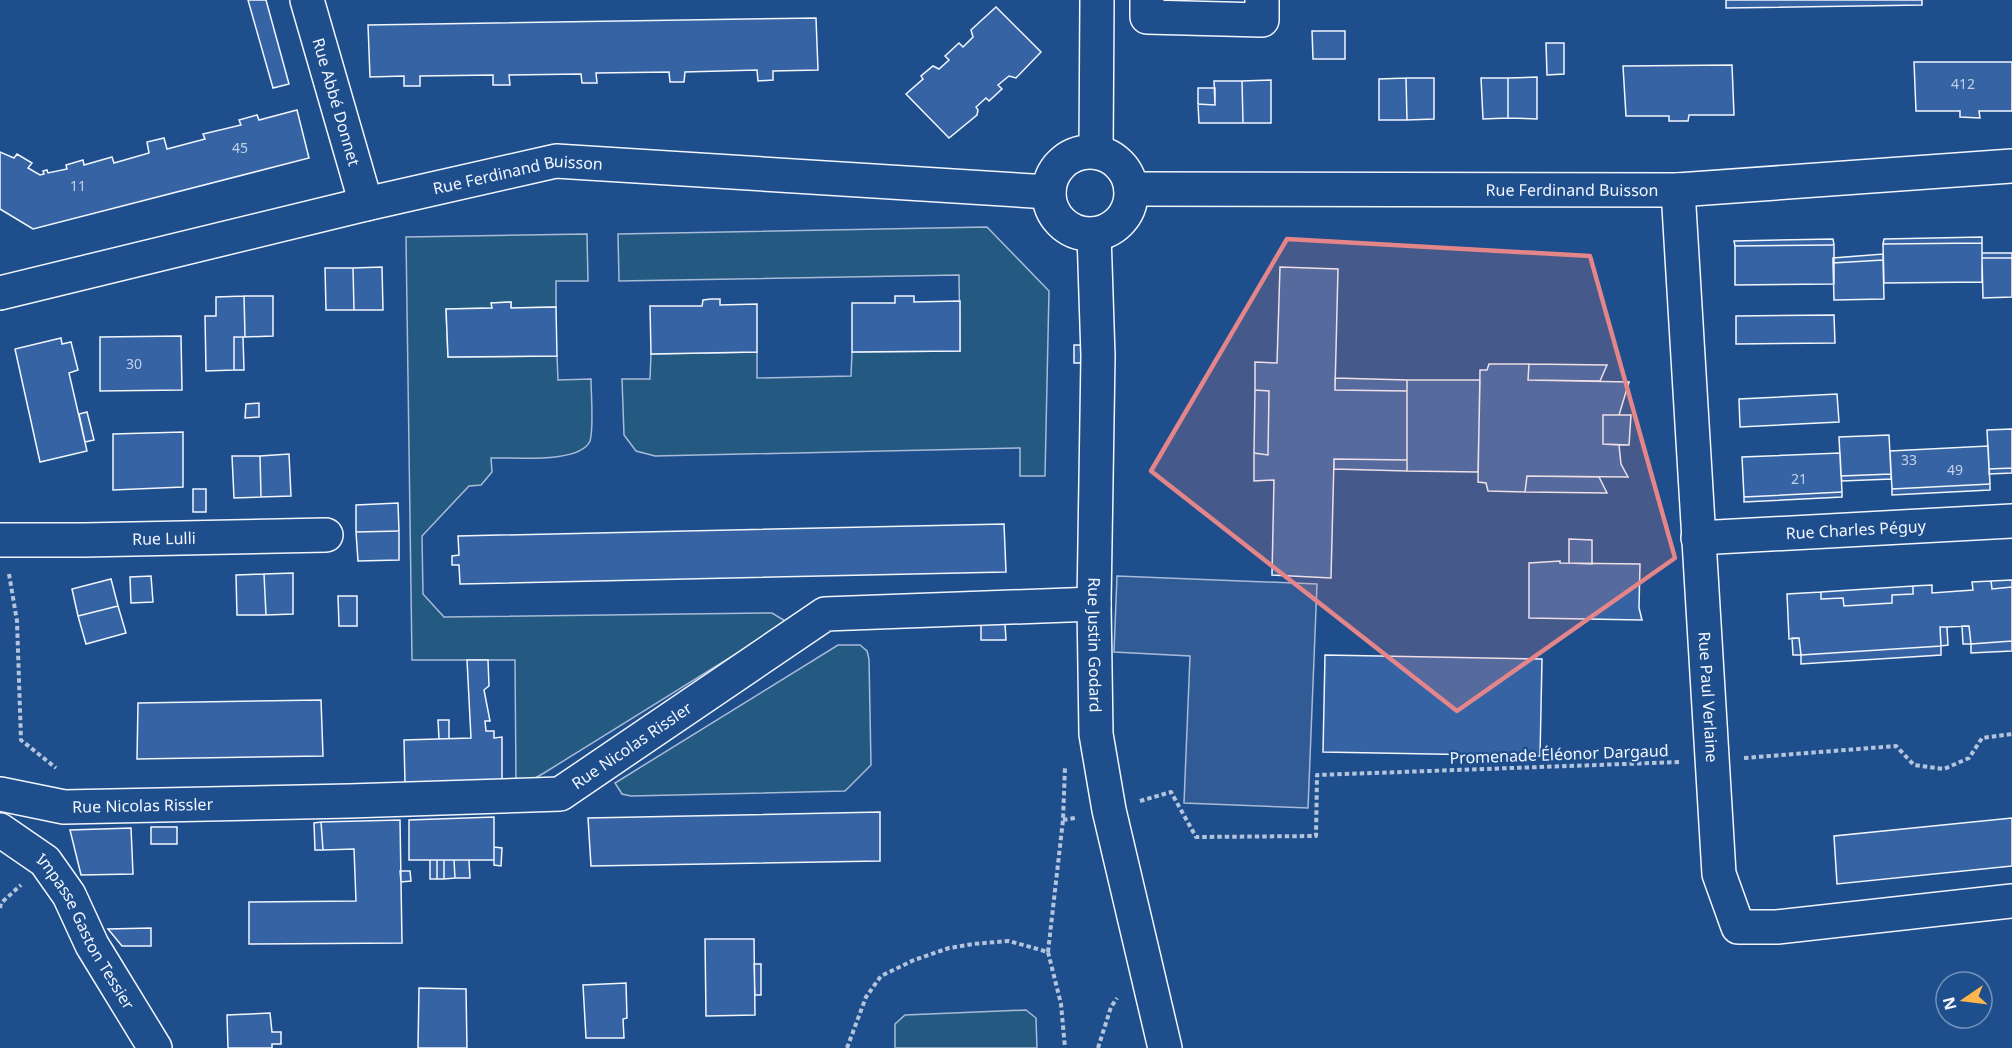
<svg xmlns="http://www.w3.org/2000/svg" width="2012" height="1048" font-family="'Noto Sans',sans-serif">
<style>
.green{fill:#245a82;stroke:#a8bbd7;stroke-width:1.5}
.parking{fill:#305b95;stroke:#a8bbd7;stroke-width:1.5}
.building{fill:#3563a3;stroke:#f2f6ff;stroke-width:1.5}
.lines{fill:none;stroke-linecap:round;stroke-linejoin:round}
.minor-casing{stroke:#f2f6ff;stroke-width:36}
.path{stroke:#b3c4dc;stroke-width:4;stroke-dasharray:4.5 3;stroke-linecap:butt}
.minor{stroke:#1f4e8c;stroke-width:33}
.marked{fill:#e38589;fill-opacity:0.2;stroke:#e38589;stroke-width:4.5;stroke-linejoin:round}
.labels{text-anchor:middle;stroke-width:4.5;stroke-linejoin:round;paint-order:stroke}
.number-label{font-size:14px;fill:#c3d1e8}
.street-label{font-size:16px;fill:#f2f6ff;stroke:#1f4e8c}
</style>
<rect width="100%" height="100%" fill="#1f4e8c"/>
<!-- green -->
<path class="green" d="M987,227L1049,291L1045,476H1020V448L655,456L636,451L624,435L622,379H650L651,354L757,352V378L851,376L852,352L960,351L959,275L619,281L618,234Z
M587,234L588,281H556V307L511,308V302L492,303V308L446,309L448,357L557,356L558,380L591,379C591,393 594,429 590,441C580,464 513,457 491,458L492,472L481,485L469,486L422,536L423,594L444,617L772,613L787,622L544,773L530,781H516L515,660H412L406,237Z
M838,645H860L867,651L869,659L871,765L845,791L631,796L622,794L615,783Z
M1026,1010L1036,1018L1037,1048H895V1024L905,1015Z"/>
<!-- parking -->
<path class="parking" d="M1117,576L1317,584L1308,808L1184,803L1190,656L1114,652Z"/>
<!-- building -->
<path class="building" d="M248,0H266L289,84L273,88Z
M1726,0H1922V5L1726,8Z
M996,7L1041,52L1016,78L1009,76L998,85L1002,89L989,101L986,98L976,107L978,110L977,115L949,138L906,94L923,79L921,76L933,66L939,69L949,60L945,56L959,43L963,47L973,37L971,30Z
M816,18L818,70L773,71V80L758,81L757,70L685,72L684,82H670L669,72L596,73L597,83H582L581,74L509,75L510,85H493V75L420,76V86H404V76L370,77L368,25Z
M1312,31H1345V59H1313Z
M1546,43H1564V74L1547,75Z
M1914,62H2012V111H1979L1980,118L1960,117V111H1916Z
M1732,65L1734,115H1689L1688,121H1669V116H1626L1623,66Z
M1537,77V119L1508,118V78Z
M1406,78H1434V119L1407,120Z
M1406,78L1407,120H1379V79Z
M1481,78H1508V118L1483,119Z
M1271,80V123H1243L1242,81Z
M1214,81H1242L1243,123H1199L1198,104L1215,105Z
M1198,88H1215V105L1198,104Z
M297,110L309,158L33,229L0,209V152L14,158L17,154L32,163L28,168L40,175L44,174L43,171L47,170L48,173L67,169L66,165L83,160L84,165L112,157L114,163L149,153L147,142L164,138L167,149L205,139L203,134L241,125L239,120L257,115L259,120Z
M1982,237V243L1883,244L1884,239Z
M1833,239L1834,245L1735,246L1734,241Z
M1982,243V282L1884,283L1883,244Z
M1834,245V284L1735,285V246Z
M1982,253H2012V258H1982Z
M1883,254V260L1833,263V258Z
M1982,258H2012V297L1983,298Z
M1883,260L1884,299L1834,300L1833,263Z
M382,267L383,310H354L353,268Z
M1280,267L1338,269L1335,390L1407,391V460L1334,459L1331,578L1272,575L1274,480L1254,481V453L1268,455L1269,391L1255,390V362L1277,363Z
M325,268H353L354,310H326Z
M244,296H273V336L245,337Z
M244,296L245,337H234V370L206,371L205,316H216V297Z
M895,296H914V302L960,301V351L852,352V303H895Z
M711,299H720V305L757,304V352L651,354L650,306H702L703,300Z
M511,302V308L556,307L557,356L448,357L446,309L492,308L491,303Z
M1834,315L1835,343L1736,344V316Z
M181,336L182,390L100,391V337Z
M234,337H243L244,370H234Z
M61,338L62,344L71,342L78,370L69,373L87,451L40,462L15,349Z
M1074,345H1084V363H1074Z
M1489,364H1529L1528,380L1629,382L1619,415H1603V444L1619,445L1621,464L1628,477L1527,476L1525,492L1488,491L1486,483L1478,482L1480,370H1487Z
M1529,364L1607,365L1600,381L1528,380Z
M1335,378L1407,380V391L1335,390Z
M1407,380H1480L1478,472L1407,471Z
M1255,390L1269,391L1268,455L1254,453Z
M1837,394L1839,422L1740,427L1739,399Z
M259,403V417L245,418L246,404Z
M87,412L94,440L85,442L79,414Z
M1603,415H1631L1629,445L1603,444Z
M2012,429V468L1989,469L1987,430Z
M183,432V487L113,490V434Z
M1889,435L1891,474L1841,476L1839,437Z
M1988,446L1990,484L1892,489L1890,451Z
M1840,453L1842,492L1744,497L1742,457Z
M289,454L291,496L261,497L260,456Z
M232,456H260L261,497L234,498Z
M1334,459L1407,460V471L1334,469Z
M2012,468V473L1989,474V469Z
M1891,474V479L1842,481L1841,476Z
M1527,476L1599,477L1607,493L1525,492Z
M1990,484V490L1892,495V489Z
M193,489H206V512H193Z
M1842,492V497L1744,502V497Z
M398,503L399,531L356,532V505Z
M1004,524L1006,572L460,584L459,565H452V556L459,555L458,536Z
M399,531V560L358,561L356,532Z
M1569,539L1592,540V564L1569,563Z
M1560,561V563L1640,564L1639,608L1642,620L1529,618V563Z
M293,573V614L266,615L264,574Z
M264,574L266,615H237L236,575Z
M151,576L153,602L131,603L130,577Z
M111,579L118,606L78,616L72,589Z
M2012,580V587L1992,589L1991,581Z
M1991,581L1992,589L2012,587V641L1971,644L1969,626L1947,627H1940L1941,646L1801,655L1799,638L1789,639L1787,594L1821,592V599L1843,598L1844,606L1892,603V595L1913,594V586L1932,585V593L1973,590L1972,582Z
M1913,586V594L1892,595V603L1844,606L1843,598L1821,599V592Z
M338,596H357V626H339Z
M118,606L126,633L86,644L78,616Z
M981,624H1005L1006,640H981Z
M1962,626H1969L1971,644H1963Z
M1940,627H1947L1948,645L1941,646Z
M1792,638H1799L1801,655H1793Z
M2012,641V651L1971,653V644Z
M1941,646V655L1801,664V655Z
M1325,655L1542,659L1540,756L1323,752Z
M467,660H488L489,686L484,690L490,721H485L486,731H494V738L502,737V781L405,783L404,740L471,738Z
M321,700L323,756L137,759L138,703Z
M438,720H449V739H439Z
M880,812V861L591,866L588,818Z
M494,817V860H409V820Z
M2012,818V866L1837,884L1834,836Z
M400,820L402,943L249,944V902L356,901L354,849L323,850L321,822Z
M321,822L323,850H315L314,823Z
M151,827H177V844H151Z
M131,828L133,874L81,875L70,830Z
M494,847L502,848L501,866L494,865Z
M430,860H437V879H430Z
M437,860H444V879H437Z
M444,860H454L455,878L444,879Z
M454,860H469L470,878H455Z
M400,871H410L411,881L401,882Z
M151,928V946H122L108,929Z
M705,939H754L755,1015L706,1016Z
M754,964H761V995H755Z
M626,983L627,1018L623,1019L624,1038H586L583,985Z
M419,988L466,989L467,1048H418Z
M270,1013L272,1032H281V1044H272V1048H228L227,1015Z"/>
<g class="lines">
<defs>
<g id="minor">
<path id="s1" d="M307,0L366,204"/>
<path d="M1147,0V17L1262,20V0"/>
<path d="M1096,152L1097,0"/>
<circle cx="1090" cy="193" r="41"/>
<path id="s2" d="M1131,189L1678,190L2012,166"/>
<path id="s3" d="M1678,190L1719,874L1738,927H1777L2012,901"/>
<path id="s4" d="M1094,234L1098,356L1094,604L1096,734L1109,810L1165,1048"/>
<path id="s5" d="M0,293L366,204L556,161L1049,192"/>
<path id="s6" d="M1698,538L2012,521"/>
<path id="s7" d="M0,540H84L326,535"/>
<path id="s8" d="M0,794L64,807L349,801L560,794L825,614L1094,604"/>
<path id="s9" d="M0,830L45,861L69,895L92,945L155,1048"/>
</g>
</defs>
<!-- minor casing -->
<use href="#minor" class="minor-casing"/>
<!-- path -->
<path class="path" d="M9,574L17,621L21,740L56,768
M1744,758L1896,746L1914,765L1944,769L1969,758L1982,738L2012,734
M1140,801L1171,792L1196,837L1316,836L1317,775L1680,762
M1063,820L1075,818
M0,908L1,903L21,885
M1048,952L1063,820L1065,767
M847,1048L866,997L881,976L914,960L949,948L973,944L1009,941L1048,952L1061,1004L1065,1048
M1098,1048L1111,1007L1117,998"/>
<!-- minor -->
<use href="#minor" class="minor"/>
</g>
<!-- marked area -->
<path class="marked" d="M1287,239L1590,256L1675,558L1457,711L1151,471Z"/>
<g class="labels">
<!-- number labels -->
<g class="number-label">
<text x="1963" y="89">412</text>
<text x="240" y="153">45</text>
<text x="78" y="191">11</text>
<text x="134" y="369">30</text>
<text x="1909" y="465">33</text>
<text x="1955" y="475">49</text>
<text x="1799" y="484">21</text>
</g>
<!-- street labels -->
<g class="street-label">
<text dy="6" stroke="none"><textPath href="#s1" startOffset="106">Rue Abbé Donnet</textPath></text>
<text dy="6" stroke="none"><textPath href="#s5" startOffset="532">Rue Ferdinand Buisson</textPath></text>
<text dy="6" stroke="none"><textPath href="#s2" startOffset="441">Rue Ferdinand Buisson</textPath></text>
<text dy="6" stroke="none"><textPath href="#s6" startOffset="158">Rue Charles Péguy</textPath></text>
<text dy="6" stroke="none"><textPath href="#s7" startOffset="164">Rue Lulli</textPath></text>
<text dy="6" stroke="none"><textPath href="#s4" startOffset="411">Rue Justin Godard</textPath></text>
<text dy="6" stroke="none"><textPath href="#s3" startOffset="508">Rue Paul Verlaine</textPath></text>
<text dy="6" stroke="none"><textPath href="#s8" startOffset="648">Rue Nicolas Rissler</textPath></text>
<text transform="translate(1559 754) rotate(-2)" y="6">Promenade Éléonor Dargaud</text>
<text dy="6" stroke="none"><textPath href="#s8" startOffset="144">Rue Nicolas Rissler</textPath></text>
<text dy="6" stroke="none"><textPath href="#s9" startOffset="136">Impasse Gaston Tessier</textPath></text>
</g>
</g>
<!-- north arrow -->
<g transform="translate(1964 1000) rotate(256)"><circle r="28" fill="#1f4e8c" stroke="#7391ba" stroke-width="1.5"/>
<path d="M0-4.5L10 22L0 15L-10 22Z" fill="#ffb74d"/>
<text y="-9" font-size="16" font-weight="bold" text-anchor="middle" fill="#f2f6ff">N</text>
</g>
</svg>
